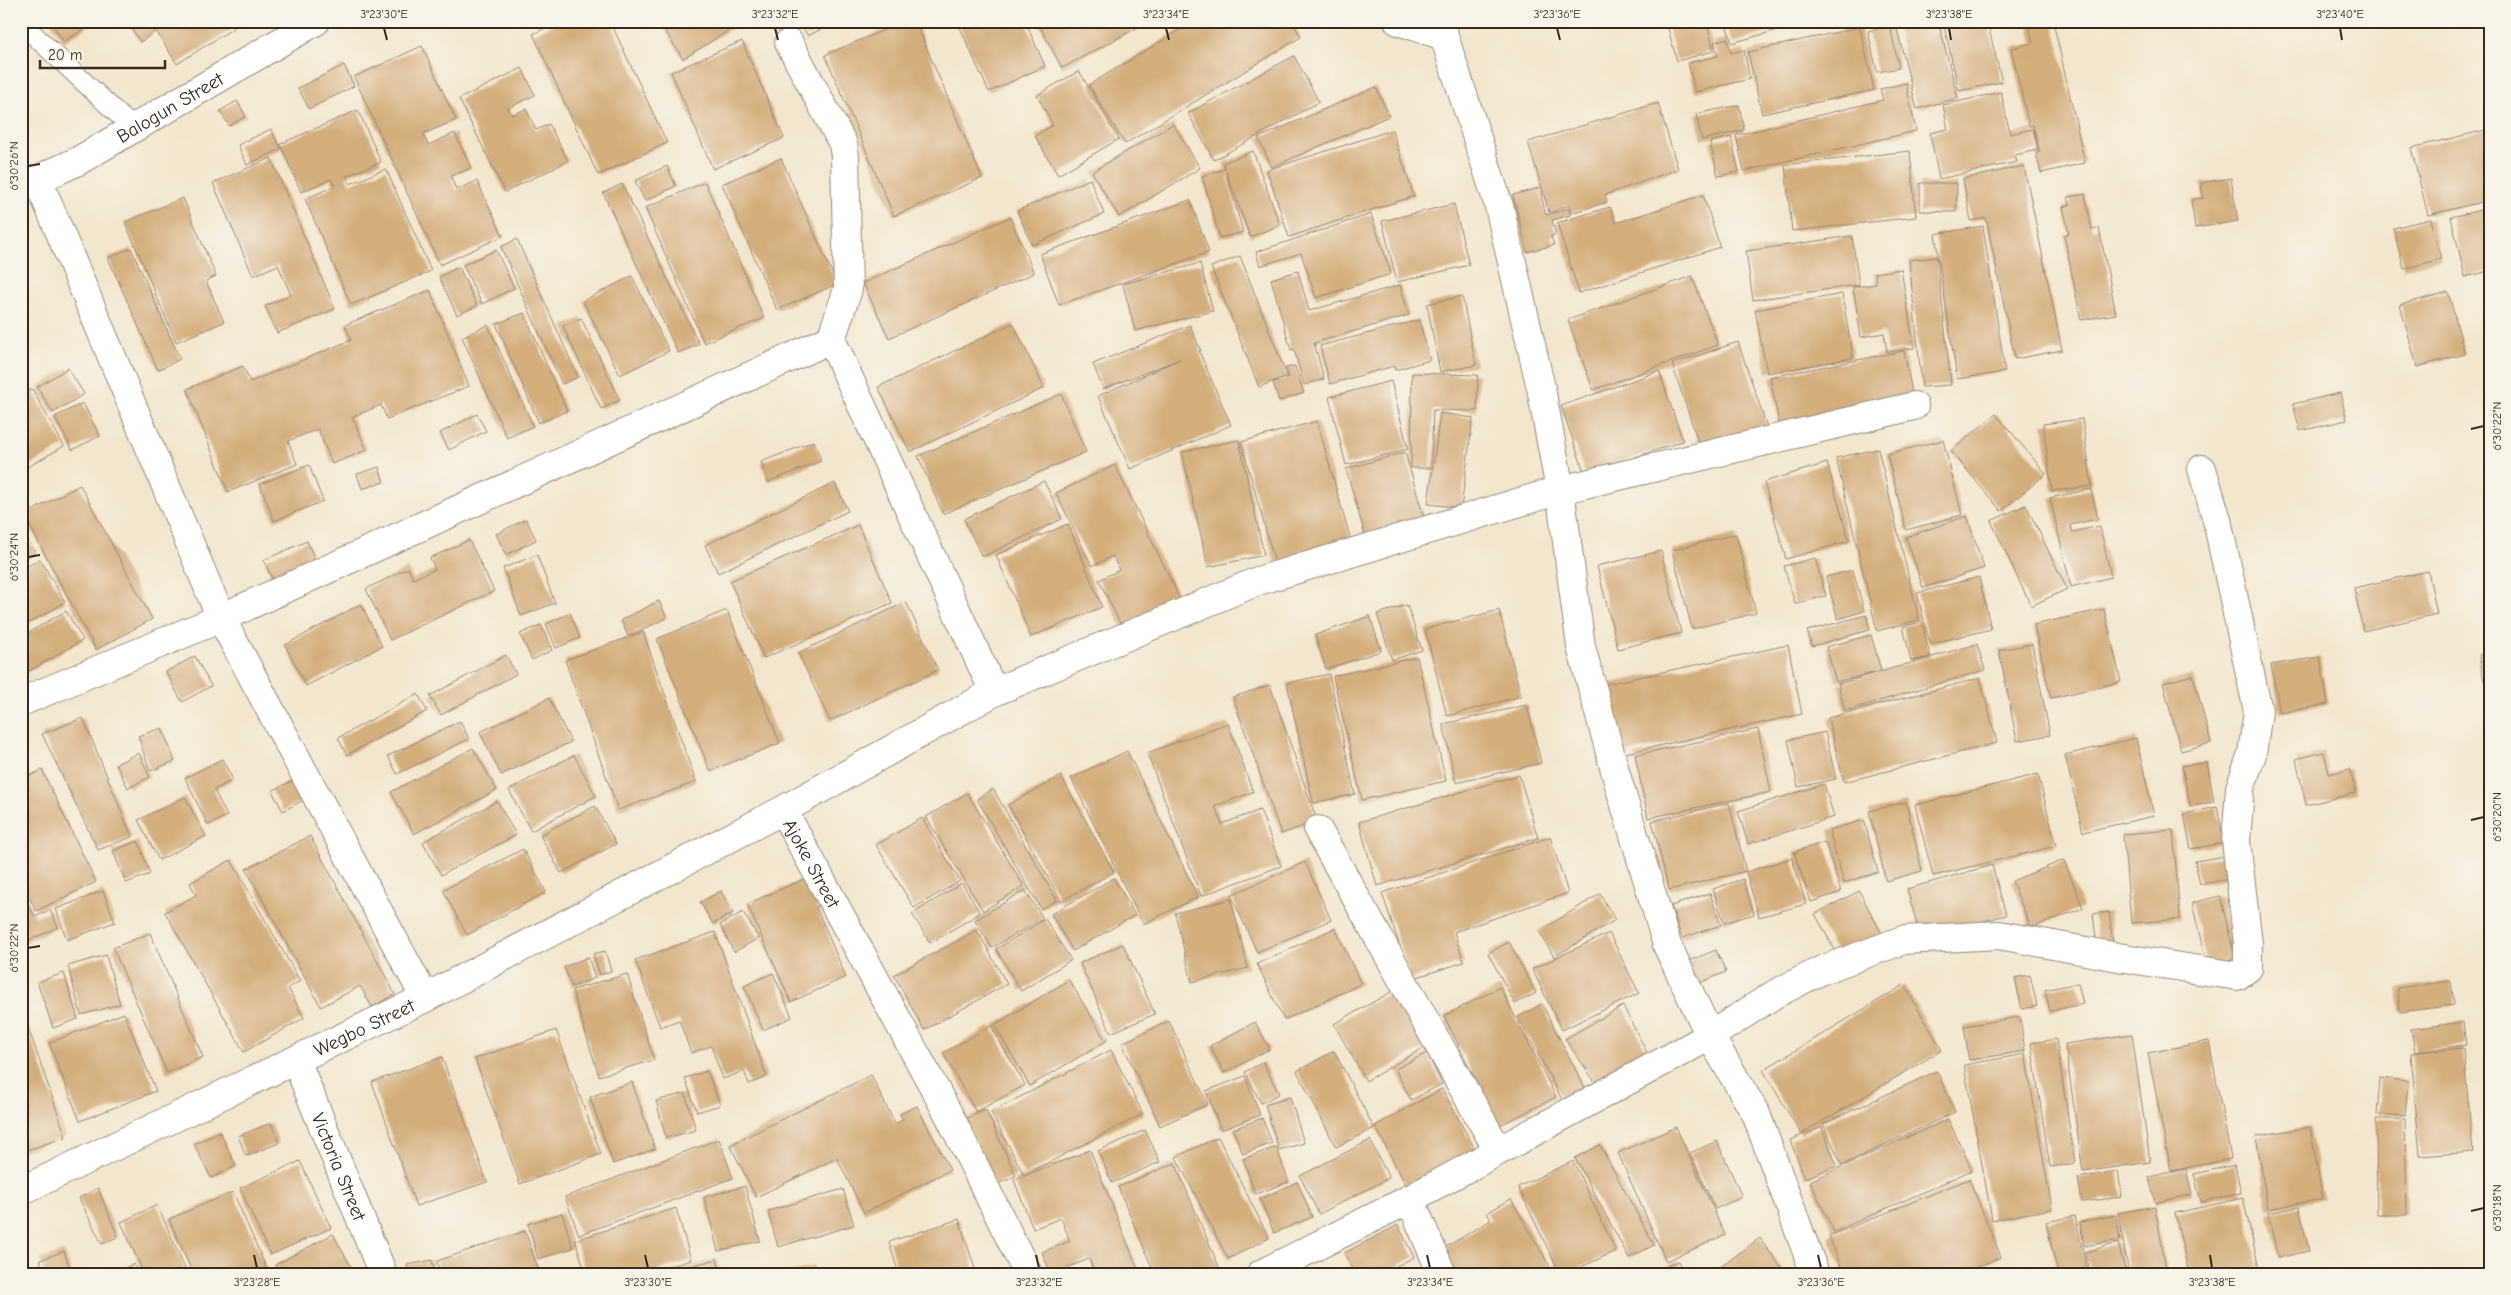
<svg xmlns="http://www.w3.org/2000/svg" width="2511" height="1295" font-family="'Comic Neue',sans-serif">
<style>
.building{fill:#d4ae7d}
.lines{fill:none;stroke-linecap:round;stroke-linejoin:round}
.lane-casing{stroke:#978876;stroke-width:21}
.street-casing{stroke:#978876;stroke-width:30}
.lane{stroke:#fff;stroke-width:19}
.street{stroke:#fff;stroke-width:28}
.ticks{fill:none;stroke:#3b2a1e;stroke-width:2}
.labels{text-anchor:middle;stroke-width:5;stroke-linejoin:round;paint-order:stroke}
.street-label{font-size:19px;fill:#3b2a1e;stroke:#f7f3e8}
.neatline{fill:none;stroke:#3b2a1e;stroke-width:2}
.ticks-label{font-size:12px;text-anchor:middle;fill:#3b2a1e}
</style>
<rect width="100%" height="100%" fill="#f7f3e8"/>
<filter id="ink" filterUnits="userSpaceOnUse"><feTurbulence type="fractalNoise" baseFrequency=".02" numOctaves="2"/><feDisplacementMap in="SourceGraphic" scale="10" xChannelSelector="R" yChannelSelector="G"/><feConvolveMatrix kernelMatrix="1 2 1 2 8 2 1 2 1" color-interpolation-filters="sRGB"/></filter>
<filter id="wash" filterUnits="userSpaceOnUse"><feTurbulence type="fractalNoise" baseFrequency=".0096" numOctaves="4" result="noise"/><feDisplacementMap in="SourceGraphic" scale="20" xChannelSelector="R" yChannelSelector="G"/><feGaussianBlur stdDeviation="1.12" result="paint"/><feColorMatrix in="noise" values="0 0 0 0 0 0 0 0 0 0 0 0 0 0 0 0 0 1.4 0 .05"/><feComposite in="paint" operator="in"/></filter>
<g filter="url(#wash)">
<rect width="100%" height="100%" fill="#f3e6ce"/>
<g id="blocks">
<!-- building -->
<path class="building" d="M50,21H96L64,42Z
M127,21H231L235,27L177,64L156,31L140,42Z
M560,21H610L667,143L598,175L533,34Z
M659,21H739L740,23L683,59Z
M769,21H826L829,25L808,36L802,26L779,39Z
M905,21H915L982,178L894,216L825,55Z
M957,21H1025L1045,66L989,92Z
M1037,21H1150L1062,68Z
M1194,21H1292L1301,37L1125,144L1089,85Z
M1666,21H1706L1714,51L1677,61Z
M1725,21H1805V22L1732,43Z
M1895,21H1938L1958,98L1917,109Z
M1943,21H1987L2002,82L1959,91Z
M2028,21H2053L2085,163L2041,173L2036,153L2040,152L2033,125L2029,126L2011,48L2033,43Z
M1890,26L1899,68L1877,72L1868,31Z
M1860,27L1874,90L1762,114L1748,52Z
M1727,38L1731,53L1744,50L1750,79L1695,92L1688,63L1718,56L1714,42Z
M742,41L784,138L713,169L671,72Z
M422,46L456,120L423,134L428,145L455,133L471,168L451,176L456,190L477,181L503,236L440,265L354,77Z
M1294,56L1319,102L1214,160L1188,113Z
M344,65L354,86L309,109L298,88Z
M522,68L535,95L508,108L512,115L526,109L536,130L549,124L568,161L505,192L459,99Z
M1079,71L1119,139L1058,175L1035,136L1053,125L1037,95Z
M1906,83L1916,131L1744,171L1736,135L1883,100L1880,89Z
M1376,87L1389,116L1272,167L1258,138Z
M2001,92L2010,134L2033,129L2038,150L2015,155L2017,162L1939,179L1930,133L1948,129L1943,105Z
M237,101L246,116L229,126L220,111Z
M1658,103L1678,169L1605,195L1607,202L1571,213L1569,205L1549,212L1528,142Z
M1739,105L1744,130L1702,140L1696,114Z
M358,110L381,162L346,176L350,184L386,169L431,271L351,305L305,199L334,186L331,179L301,192L280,144Z
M1173,124L1200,168L1119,217L1092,172Z
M271,129L281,149L247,165L238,145Z
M2490,129V200L2428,215L2411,148Z
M1392,130L1414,196L1289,237L1267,170Z
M1731,137L1739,172L1718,176L1710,142Z
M1253,151L1280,225L1250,237L1226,172L1243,232L1220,238L1202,176L1225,169L1223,163Z
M1910,151L1916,217L1792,231L1785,165Z
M271,158L335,309L277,333L265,306L291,295L278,265L253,276L213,183Z
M781,158L837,284L777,310L722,184Z
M667,166L676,186L645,201L635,181Z
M2024,166L2062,350L2015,359L1986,218L1971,221L1963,179Z
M2231,178L2238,221L2195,228L2191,200L2203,198L2201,183Z
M1090,179L1104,214L1032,245L1017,211Z
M705,182L764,318L704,343L645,208Z
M1920,183H1957L1956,212L1920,211Z
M622,184L699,344L678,353L603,193Z
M1539,188L1546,215L1568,208L1570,215L1552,220L1556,234L1551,236L1554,245L1527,252L1513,195Z
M2085,194L2092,230L2099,228L2116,314L2081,320L2064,235L2069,234L2063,207L2070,205L2068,197Z
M1703,195L1720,247L1579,293L1557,223L1610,207L1616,223Z
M183,198L216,276L206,281L224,322L176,342L125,222Z
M1190,200L1209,252L1059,305L1040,254Z
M1454,204L1469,265L1397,282L1382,221Z
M2490,208V271L2465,277L2451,217Z
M1371,214L1391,274L1316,298L1301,253L1260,266L1256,252Z
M1010,217L1034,273L889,338L863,283Z
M2431,219L2441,259L2404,269L2393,228Z
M1983,226L2005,372L1957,379L1935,234Z
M1852,236L1859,285L1753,300L1746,251Z
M517,239L578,377L562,384L501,247Z
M131,248L180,359L158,370L108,258Z
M496,250L514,288L482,304L463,265Z
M1240,256L1287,376L1259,387L1211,267Z
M1937,257L1951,385L1922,387L1909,260Z
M1200,263L1213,311L1135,331L1123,284Z
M459,267L477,306L457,315L439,277Z
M1901,269L1914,348L1887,352L1884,333L1861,337L1853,287L1876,284L1875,273Z
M1298,271L1309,311L1400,285L1409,315L1314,343L1324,379L1304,385L1294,349L1291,350L1271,279Z
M632,276L669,351L620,375L583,301Z
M1692,276L1718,345L1593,390L1568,320Z
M430,290L469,386L387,419L381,405L352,417L367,450L332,464L318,429L288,441L297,464L228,492L187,389L243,366L250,382L351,340L345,325Z
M2448,292L2465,354L2417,367L2400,305Z
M1842,294L1853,358L1767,373L1755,310Z
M1462,296L1476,365L1440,372L1427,304Z
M524,313L567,411L539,423L496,324Z
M581,318L620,400L601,409L563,326Z
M1419,320L1430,360L1395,370L1394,366L1330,384L1320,346Z
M1013,323L1044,388L910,452L878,387Z
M488,325L533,426L507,438L462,337Z
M1190,325L1201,351H1199L1231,425L1130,469L1098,396L1180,359L1103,389L1093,364Z
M1738,342L1767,427L1701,450L1672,364Z
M1904,351L1913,398L1779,423L1770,377Z
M1295,366L1304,393L1279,401L1273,382L1289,377L1286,368Z
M68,368L84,394L53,413L37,387Z
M1659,371L1683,441L1585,474L1561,406Z
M1412,373L1478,375L1477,411L1433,410L1431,468H1411Z
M1391,381L1408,449L1346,465L1329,397Z
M32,389L64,446L21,471V395Z
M2340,393L2347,420L2300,431L2293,404Z
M1061,394L1086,452L943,514L918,456Z
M83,403L100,436L72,450L55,417Z
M1440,413L1473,418L1461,508L1428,504Z
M477,414L486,431L449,450L440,433Z
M1996,414L2046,474L2001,511L1951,451Z
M2082,419L2092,486L2052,491L2043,424Z
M1317,421L1351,541L1275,563L1241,442Z
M1239,440L1264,555L1208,567L1182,452Z
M1943,440L1962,515L1906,530L1887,454Z
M814,441L821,461L768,482L761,462Z
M1878,449L1919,620L1877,631L1836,458Z
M1405,452L1424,518L1365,535L1346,469Z
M1827,463L1849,541L1786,559L1764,482Z
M309,465L323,501L274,521L260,484Z
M1115,465L1184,607L1126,636L1099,580L1119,570L1113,556L1092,566L1056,493Z
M379,467L384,482L362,489L357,474Z
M1044,481L1062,519L982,557L964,519Z
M835,483L848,511L718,573L705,545Z
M80,485L152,619L96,650L24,515Z
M2091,489L2098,519L2070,525L2072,532L2100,526L2111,577L2071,587L2050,498Z
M2026,505L2067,589L2031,606L1991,521Z
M1967,516L1984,568L1923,588L1906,537Z
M526,519L536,540L506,555L496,534Z
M1068,524L1102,607L1031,637L996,555Z
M858,525L892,603L764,658L730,581Z
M21,530L36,552L21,561Z
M1736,534L1756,613L1692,629L1672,550Z
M469,540L494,591L390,640L366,589L408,568L413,579L435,569L430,558Z
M307,541L316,562L273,581L264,560Z
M1661,551L1681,633L1618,649L1597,566Z
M537,555L555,603L521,616L503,568Z
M1815,558L1826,596L1795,604L1784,566Z
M40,559L65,602L21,628V570Z
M1853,570L1864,611L1838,619L1826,577Z
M2428,571L2437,614L2363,631L2354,588Z
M1979,577L1991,629L1930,644L1917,593Z
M659,601L667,618L628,636L621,620Z
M906,602L938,670L830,721L798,653Z
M361,604L382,646L306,686L285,645Z
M1407,605L1422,650L1392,660L1377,614Z
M2104,609L2121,682L2051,698L2034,625Z
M727,610L780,743L710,771L657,639Z
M1499,610L1521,696L1447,716L1425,629Z
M66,611L83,640L26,673L21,665V637Z
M570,613L580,638L556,648L546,624Z
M1866,615L1870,630L1812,646L1807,631Z
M1370,616L1381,651L1326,669L1315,635Z
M1922,622L1930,657L1911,661L1903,626Z
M541,625L552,650L532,660L520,634Z
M643,632L696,782L618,810L565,660Z
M1871,635L1881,671L1836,682L1826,647Z
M1977,644L1985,670L1845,711L1838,684Z
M2032,644L2050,735L2017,741L1999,650Z
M1788,645L1802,714L1617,755L1602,685Z
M2490,653V680L2484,681L2479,655Z
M506,655L516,674L441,715L430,696Z
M195,656L211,686L182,702L166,672Z
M1417,657L1446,781L1362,800L1333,676Z
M2320,657L2328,704L2280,713L2271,665Z
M1329,674L1355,794L1313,803L1287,683Z
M2193,675L2211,743L2181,751L2163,683Z
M1980,678L1997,743L1844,782L1828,718Z
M1270,685L1317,821L1281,834L1233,697Z
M418,694L427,711L347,755L338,738Z
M549,698L571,742L501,775L480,732Z
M1527,705L1541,763L1456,783L1443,724Z
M83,718L132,837L98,850L42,734Z
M460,721L469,739L397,774L388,756Z
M1228,723L1253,792L1215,806L1222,824L1260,810L1281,866L1201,896L1147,753Z
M162,728L175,761L150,771L138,736Z
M1758,729L1771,792L1648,818L1635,755Z
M1825,732L1836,779L1798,787L1788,740Z
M2136,738L2154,816L2083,832L2065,755Z
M473,748L497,790L414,834L391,792Z
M1127,751L1198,897L1143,924L1071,778Z
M2324,752L2329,774L2350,769L2356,793L2306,805L2296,759Z
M139,753L150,777L128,788L116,764Z
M574,755L596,796L531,831L509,790Z
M222,759L233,780L214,790L227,816L208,825L185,778Z
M2207,762L2214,802L2190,806L2182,766Z
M42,770L96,882L36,911L21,880V780Z
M2038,774L2056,846L1933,876L1915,805Z
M1519,775L1538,838L1377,886L1359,822Z
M1061,776L1114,872L1061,901L1008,805Z
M299,777L311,796L283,811L272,791Z
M1824,784L1834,817L1748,844L1738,811Z
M993,789L1057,900L1041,909L977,799Z
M967,793L1024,886L983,911L926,817Z
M185,797L206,836L159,860L138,820Z
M497,801L516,835L441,875L423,842Z
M1906,802L1922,871L1886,881L1869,811Z
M1729,803L1746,871L1669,890L1652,821Z
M595,806L616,844L561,873L540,835Z
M2217,807L2224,843L2191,849L2184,814Z
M922,818L960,881L914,908L876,845Z
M1864,820L1878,872L1844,883L1829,830Z
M2173,830L2180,919L2131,923L2123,834Z
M310,836L395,994L372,1007L360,986L321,1007L246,869Z
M1550,837L1568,893L1454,932L1464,962L1411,979L1382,893Z
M138,841L150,874L126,883L113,851Z
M1825,842L1841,892L1811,902L1794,852Z
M523,849L546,892L467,935L443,890Z
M2226,856L2230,879L2200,884L2195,861Z
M1792,858L1806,904L1759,917L1746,872Z
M231,860L300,981L288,988L304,1018L244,1052L165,912L196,895L190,883Z
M2064,860L2083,908L2031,928L2012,881Z
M1305,862L1331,920L1257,952L1231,895Z
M1992,865L2006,915L1921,938L1907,889Z
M813,875L825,902L816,907L846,977L791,1002L747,904Z
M1114,878L1135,915L1073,951L1051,914Z
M1743,879L1754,914L1724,923L1713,889Z
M962,883L980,913L930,943L912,914Z
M1025,890L1043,918L992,948L975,920Z
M103,891L115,922L67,940L56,909Z
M721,891L733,913L713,924L700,902Z
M1859,891L1885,939L1841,961L1815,914Z
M1710,893L1721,925L1682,938L1671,906Z
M1600,894L1615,920L1554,957L1539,931Z
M2220,896L2235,958L2207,966L2192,903Z
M1231,899L1248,968L1192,982L1175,913Z
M28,903L35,917L50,910L58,927L21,944V906Z
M743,912L759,938L734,952L720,925Z
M2109,912L2113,943L2097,945L2093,914Z
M1045,919L1071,960L1021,991L996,949Z
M1335,928L1361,984L1284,1020L1257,964Z
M977,930L1007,984L924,1030L894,975Z
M715,932L767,1077L749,1084L744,1071L723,1079L711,1046L691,1053L679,1020L660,1027L635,960Z
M150,933L203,1057L167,1073L113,948Z
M1609,933L1639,993L1562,1030L1532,969Z
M1509,942L1536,993L1515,1004L1488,953Z
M1123,944L1155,1014L1111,1033L1080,963Z
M1716,950L1726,972L1697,984L1687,962Z
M605,951L611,971L600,975L593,954Z
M106,955L120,1004L81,1015L68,966Z
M588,957L595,978L572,987L564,967Z
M64,973L78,1019L53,1028L37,982Z
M773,973L792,1017L763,1030L744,986Z
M627,974L654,1060L599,1076L572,990Z
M2030,975L2037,1006L2022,1009L2015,978Z
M1069,980L1106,1041L1030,1086L994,1025Z
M2451,981L2454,1005L2400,1012L2397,988Z
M2078,983L2083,1004L2050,1011L2045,990Z
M1904,985L1942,1050L1801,1134L1763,1070Z
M1500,987L1556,1097L1498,1126L1444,1016Z
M1393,991L1425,1047L1366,1081L1334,1024Z
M1542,1004L1590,1098L1567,1109L1518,1017Z
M1623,1006L1651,1060L1598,1086L1565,1039Z
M21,1007L66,1137L21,1152Z
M124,1013L156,1091L80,1121L49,1043Z
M2020,1017L2025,1051L1969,1060L1964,1026Z
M1169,1021L1208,1104L1160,1126L1122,1043Z
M1255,1022L1270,1049L1224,1073L1210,1046Z
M2463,1022L2466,1045L2415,1052L2411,1029Z
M991,1026L1025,1085L976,1112L943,1053Z
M556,1030L601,1154L520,1184L475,1059Z
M2132,1034L2150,1162L2083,1172L2065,1044Z
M2056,1039L2075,1163L2050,1167L2031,1043Z
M2209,1041L2231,1159L2171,1171L2148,1053Z
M2463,1048L2473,1152L2420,1156L2411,1053Z
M1111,1050L1143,1114L1024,1175L991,1112Z
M1334,1051L1374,1128L1336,1147L1297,1071Z
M1427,1053L1442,1084L1411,1100L1395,1069Z
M2025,1054L2052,1209L1992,1220L1964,1065Z
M442,1057L487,1182L416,1206L372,1082Z
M1263,1062L1279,1094L1261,1103L1245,1072Z
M707,1071L720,1105L697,1112L685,1078Z
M1937,1071L1955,1112L1842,1165L1823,1124Z
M871,1075L895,1124L903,1120L900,1114L917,1106L950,1170L864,1213L837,1158L756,1197L730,1145Z
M1245,1076L1260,1115L1221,1130L1206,1091Z
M2380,1078L2408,1081L2405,1116L2377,1114Z
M632,1082L655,1149L613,1164L590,1097Z
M1442,1089L1476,1151L1407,1187L1375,1126Z
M685,1093L696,1130L666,1138L656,1101Z
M1290,1097L1304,1143L1279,1150L1265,1105Z
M986,1110L1016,1176L995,1185L965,1119Z
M1262,1118L1272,1143L1243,1154L1233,1129Z
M1948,1119L1972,1170L1834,1232L1810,1181Z
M2376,1119H2405L2407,1215H2377Z
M271,1123L279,1143L246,1156L238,1136Z
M1676,1127L1725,1235L1666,1261L1618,1153Z
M1822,1127L1837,1166L1805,1178L1790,1140Z
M2310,1127L2323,1199L2268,1209L2256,1136Z
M1145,1130L1160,1162L1112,1183L1098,1151Z
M220,1132L236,1166L211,1178L194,1144Z
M1218,1137L1269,1238L1228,1259L1176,1157Z
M719,1139L733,1178L579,1235L565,1197Z
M1370,1140L1389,1178L1319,1214L1300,1176Z
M1717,1141L1742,1197L1715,1209L1690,1153Z
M1600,1145L1654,1245L1629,1258L1575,1158Z
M1276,1147L1289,1182L1255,1194L1243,1159Z
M1090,1150L1140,1274H1095L1089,1259L1051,1274L1042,1252L1070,1241L1061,1218L1033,1229L1014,1180Z
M300,1161L331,1228L270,1255L240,1188Z
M1573,1161L1616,1251L1566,1274H1560L1518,1187Z
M1175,1163L1222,1274H1155L1118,1187Z
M2235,1165L2241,1193L2201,1202L2194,1174Z
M2186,1169L2192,1194L2155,1203L2149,1177Z
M2118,1171L2122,1197L2082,1202L2078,1178Z
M1969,1179L2001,1257L1959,1274H1844L1829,1236Z
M1297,1182L1312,1217L1274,1233L1260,1199Z
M745,1186L760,1241L718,1251L704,1197Z
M98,1188L118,1237L102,1244L79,1198Z
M843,1189L854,1225L778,1247L768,1211Z
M233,1192L269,1274H193L169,1219Z
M2243,1198L2260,1273L2189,1274L2175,1213Z
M1511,1199L1554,1274H1450L1439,1251L1491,1220L1487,1213Z
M157,1205L188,1274H144L121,1222Z
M2155,1206L2167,1274H2129L2118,1213Z
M2299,1207L2309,1251L2278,1258L2268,1213Z
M676,1208L691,1260L647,1274H586L575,1240Z
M562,1213L573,1248L538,1259L528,1224Z
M2116,1215L2120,1240L2084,1246L2080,1222Z
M2075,1216L2088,1274H2058L2046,1222Z
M959,1219L975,1269L970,1270L971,1274H899L889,1242Z
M1398,1225L1414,1257L1381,1274H1355L1344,1253Z
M525,1231L538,1268L525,1274H441L437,1261Z
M333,1234L355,1274H280L275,1265Z
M1760,1238L1786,1274H1711Z
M2118,1243L2126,1274H2091L2085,1252Z
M21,1248L33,1274H21Z
M64,1251L72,1274H45L40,1260Z
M717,1259L721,1274H665V1273Z
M432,1260L435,1274H409L407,1265Z
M1678,1261L1684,1274H1652Z
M134,1264L138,1274H112Z
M814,1266L816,1274H788V1273Z"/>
</g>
</g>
<g filter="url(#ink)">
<use href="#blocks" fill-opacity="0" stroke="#978876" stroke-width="1"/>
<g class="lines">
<defs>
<path id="lane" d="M21,23L134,129"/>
<g id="street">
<path d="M1398,21L1444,36"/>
<path d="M1442,21L1444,36L1499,206L1541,388L1560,490L1581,647L1619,785L1667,945L1710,1036L1756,1114L1815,1274"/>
<path d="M789,43L843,144L845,156L848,289L831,339"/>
<path id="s1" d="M21,187L78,161L316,21"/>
<path d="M21,702L221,618L38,180"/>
<path d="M783,810L994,692L1258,581L1560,490L1914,406"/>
<path d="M1318,830L1498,1150"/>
<path id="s2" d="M425,998L783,810L949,1115L1028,1274"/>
<path id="s3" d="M296,1060L383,1274"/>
<path id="s4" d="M21,1191L425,998L221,618L831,339L994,692"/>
<path d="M1410,1199L1442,1274"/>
<path d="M1261,1274L1410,1199L1710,1036L1775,994L1822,970L1903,940L1999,935L2118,957L2237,976L2248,968V944L2236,841L2240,788L2252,754L2258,711L2217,520L2202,469"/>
</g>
</defs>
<!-- lane casing -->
<use href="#lane" class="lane-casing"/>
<!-- street casing -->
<use href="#street" class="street-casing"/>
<!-- lane -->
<use href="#lane" class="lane"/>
<!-- street -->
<use href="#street" class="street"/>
</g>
</g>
<!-- ticks -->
<path class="ticks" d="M384,28L387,40M775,28L778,40M1166,28L1169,40M1557,28L1560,40M1949,28L1951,40M2340,28L2342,40M28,166L40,164M2471,429L2484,426M28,557L40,555M2471,820L2484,817M28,948L40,946M2471,1211L2484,1208M254,1255L257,1268M645,1255L648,1268M1036,1255L1039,1268M1427,1255L1430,1268M1818,1255L1821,1268M2210,1255L2212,1268"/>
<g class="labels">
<!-- street labels -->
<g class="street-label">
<text dy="7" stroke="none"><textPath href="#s1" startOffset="169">Balogun Street</textPath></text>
<text dy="7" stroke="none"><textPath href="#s2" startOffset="465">Ajoke Street</textPath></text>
<text dy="7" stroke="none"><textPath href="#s4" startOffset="380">Wegbo Street</textPath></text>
<text dy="7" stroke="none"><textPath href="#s3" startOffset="115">Victoria Street</textPath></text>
</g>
</g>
<!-- margin -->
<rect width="2511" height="1295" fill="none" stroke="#f7f3e8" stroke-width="55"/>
<!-- scale -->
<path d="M40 60v8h125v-8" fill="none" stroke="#3b2a1e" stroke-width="2.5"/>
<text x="48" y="60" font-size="15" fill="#3b2a1e" stroke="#f7f3e8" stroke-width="4" paint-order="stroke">20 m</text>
<rect x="28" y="28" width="2456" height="1240" class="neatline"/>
<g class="ticks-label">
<text x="384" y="18">3°23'30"E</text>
<text x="775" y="18">3°23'32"E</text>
<text x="1166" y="18">3°23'34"E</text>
<text x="1557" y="18">3°23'36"E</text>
<text x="1949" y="18">3°23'38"E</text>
<text x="2340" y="18">3°23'40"E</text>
<text transform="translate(14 166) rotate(-90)" y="4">6°30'26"N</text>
<text transform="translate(2497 426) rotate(-90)" y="4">6°30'22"N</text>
<text transform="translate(14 557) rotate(-90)" y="4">6°30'24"N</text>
<text transform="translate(2497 817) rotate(-90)" y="4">6°30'20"N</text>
<text transform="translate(14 948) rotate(-90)" y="4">6°30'22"N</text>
<text transform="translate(2497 1208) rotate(-90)" y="4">6°30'18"N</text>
<text x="257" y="1286">3°23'28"E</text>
<text x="648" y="1286">3°23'30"E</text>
<text x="1039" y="1286">3°23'32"E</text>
<text x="1430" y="1286">3°23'34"E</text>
<text x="1821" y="1286">3°23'36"E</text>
<text x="2212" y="1286">3°23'38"E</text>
</g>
</svg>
